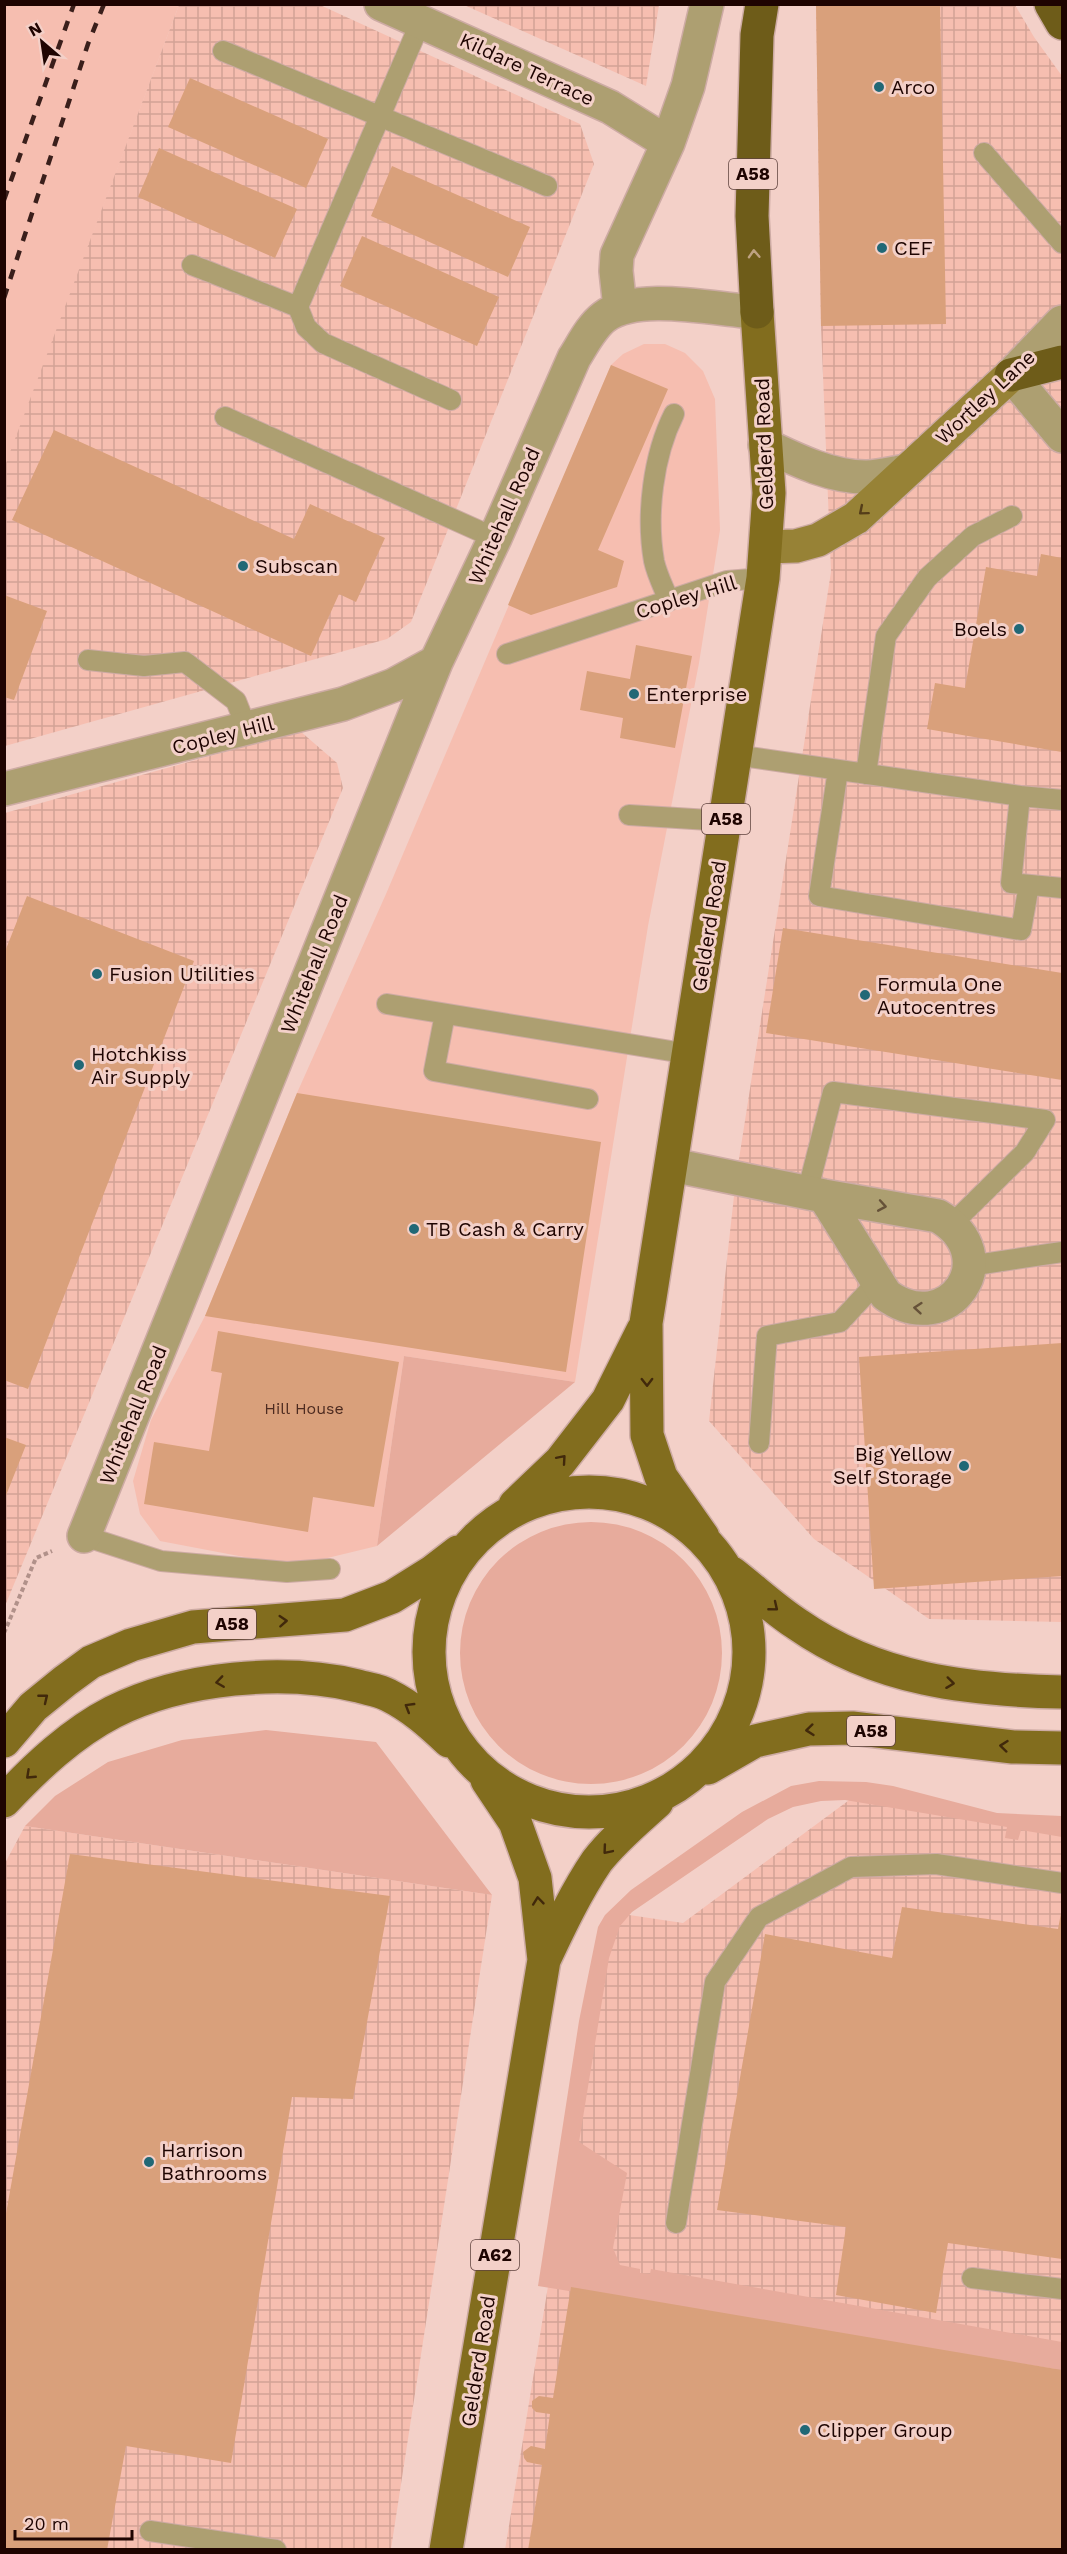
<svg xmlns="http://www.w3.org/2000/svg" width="1067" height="2554" font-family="'Work Sans',sans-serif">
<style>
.built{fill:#f6beb0}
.industrial{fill:url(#industrial-grid)}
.green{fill:#e7ab9c}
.building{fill:#d9a07b}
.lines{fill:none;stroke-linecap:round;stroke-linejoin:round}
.lane-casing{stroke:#cdaba4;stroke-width:22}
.street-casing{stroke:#cdaba4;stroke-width:36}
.secondary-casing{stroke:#cdaba4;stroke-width:36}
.primary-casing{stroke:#cdaba4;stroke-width:36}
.highway-casing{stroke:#cdaba4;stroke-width:36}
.path{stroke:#b1918a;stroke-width:4;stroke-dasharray:4.5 3;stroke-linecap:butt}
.lane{stroke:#ad9f71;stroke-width:20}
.street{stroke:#ad9f71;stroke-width:33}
.secondary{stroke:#978236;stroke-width:33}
.primary{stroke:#826d1e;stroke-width:33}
.highway{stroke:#6e5c19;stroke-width:33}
.rail{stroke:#3a1f1b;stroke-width:4.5;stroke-dasharray:10 10;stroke-linecap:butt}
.oneway{stroke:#bea282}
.oneway2{stroke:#543d19}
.oneway3{stroke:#665239}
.oneway4{stroke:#41290b}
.poi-dot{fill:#216876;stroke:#f3d0c8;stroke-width:2}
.labels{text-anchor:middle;stroke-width:6;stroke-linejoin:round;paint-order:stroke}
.number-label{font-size:16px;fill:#4d2b20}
.shield{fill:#f3d0c8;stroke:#5e413d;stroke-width:1.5}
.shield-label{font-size:18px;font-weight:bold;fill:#1e0401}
.street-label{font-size:20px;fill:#1e0401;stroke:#f3d0c8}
.poi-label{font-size:20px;fill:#1e0401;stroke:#f3d0c8;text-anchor:start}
</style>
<defs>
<pattern id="industrial-grid" width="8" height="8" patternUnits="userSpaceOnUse" patternTransform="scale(1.5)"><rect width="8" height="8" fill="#f6beb0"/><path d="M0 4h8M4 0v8" fill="none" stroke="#d2a296"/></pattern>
</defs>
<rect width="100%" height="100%" fill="#f3d0c8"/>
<!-- built -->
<path class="built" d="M5,5H179L5,468Z
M644,344H665L685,353L703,371L715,399L720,530L699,663L648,926L575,1382L404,1356L377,1546L315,1561L270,1562L160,1541L140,1514L133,1481L151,1420L205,1316L297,1093L386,894L611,365L623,354Z"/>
<!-- industrial -->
<path class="industrial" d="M179,5H320L580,124L594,164L411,622L387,639L5,746L4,468Z
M464,5H659L646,86Z
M816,5H1015L1034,37L1062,76V1622L929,1619L814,1539L709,1421L736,1178L831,572L821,326Z
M300,731L337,763L343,788L5,1606V813Z
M856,1795L1062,1835V2549L505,2550L609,1912L683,1923Z
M25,1826L492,1895L391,2549L5,2550L4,1865Z"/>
<!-- green -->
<path class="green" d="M404,1356L575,1382L377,1546Z
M460 1653a131 131 0 1 1 262 0a131 131 0 1 1-262 0Z
M266,1730L376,1742L492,1895L25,1826L55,1796L108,1762L182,1740Z
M819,1781L866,1782L893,1786L997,1813L1062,1816V1837L1021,1830L1018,1840L1005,1838L1007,1827L845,1800L821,1801L793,1807L768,1819L632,1912L620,1926L609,1958L579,2142L627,2173L613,2248L620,2265L640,2269V2273L650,2274L651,2269L1062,2342V2370L538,2286L579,2021L598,1927L605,1915L631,1890L742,1812L791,1786Z"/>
<!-- building -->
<path class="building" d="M816,4H940L946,324L821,326Z
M190,78L328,139L306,188L168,127Z
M159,148L297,209L275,258L138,197Z
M392,166L530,227L508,277L371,216Z
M362,236L499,297L477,346L340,286Z
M611,365L668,389L598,550L624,561L617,587L531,615L508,605Z
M54,430L294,539L310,504L385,538L356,602L339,594L311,656L12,520Z
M1041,554L1062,558V752L927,729L935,683L965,688L986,567L1037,576Z
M4,595L47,611L14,700L4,697Z
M636,645L692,656L675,748L620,738L623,718L580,710L587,671L630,679Z
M27,896L194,961L28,1389L4,1380V954Z
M783,928L1062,973V1080L766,1033Z
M297,1093L601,1142L566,1372L205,1316Z
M218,1331L399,1362L374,1507L313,1497L308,1532L144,1504L154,1442L209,1451L222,1373L211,1371Z
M1062,1343V1576L874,1589L859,1357Z
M4,1437L26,1445L5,1498H4Z
M70,1854L390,1896L353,2099L292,2097L231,2463L126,2446L107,2550H4V2225Z
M902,1907L1058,1929L1062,1908V2259L948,2243L936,2313L836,2295L846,2227L717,2210L765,1934L892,1958Z
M571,2287L1062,2370V2550H528L542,2465L527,2462L524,2458L523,2452L531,2446L545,2449L550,2414L536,2412L532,2408V2401L539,2396L553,2398Z"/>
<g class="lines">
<defs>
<path id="lane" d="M223,51L547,186
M984,153L1062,243
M192,265L298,307L421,21
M298,307L306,327L323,343L451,400
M225,417L495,538
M669,601C664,588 657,575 654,561C646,515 653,456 674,414
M507,654L727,581L763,578
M88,660L144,666L185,662L236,701L247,729
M735,755L1020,796
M838,770L819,896L1021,930L1029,885
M866,774L886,636L927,578L973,536L1012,516
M1062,800L1020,796L1011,883L1062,888
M629,815L725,821
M387,1004L689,1054
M445,1014L434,1071L588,1099
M807,1193L833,1092L1045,1120L1025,1152L952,1224
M969,1266L1062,1252
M759,1443L767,1336L840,1322L877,1282
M84,1536L161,1561L287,1572L330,1569
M676,2223L715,1982L759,1917L851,1867L936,1864L1062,1883
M972,2278L1062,2289
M150,2531L276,2550"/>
<path id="street" d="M381,4L610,107L668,143
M620,308L616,271L617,255L668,143L688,86L707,4
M1062,322L1011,375L1062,436
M765,445C796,460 833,478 868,477C881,476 893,473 906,471
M4,789L343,704L394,685L436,662
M672,1165L824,1196L938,1216C1007,1256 949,1341 886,1295L824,1196
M84,1536L436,662L495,538L574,358C583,344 591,327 604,317C637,291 717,310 757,312"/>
<path id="secondary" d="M766,547L796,546L818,540L856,518L1011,375"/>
<path id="primary" d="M429 1652a160 160 0 1 1 320 0a160 160 0 1 1-320 0Z
M515,1505L560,1462L608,1400L643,1330
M703,1537L661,1477L647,1435L646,1323L763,578L769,493L757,312
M732,1573C754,1590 774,1609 797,1624C877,1680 968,1690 1062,1692
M4,1741L33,1707L65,1681L91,1662L131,1645L193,1627L345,1615L392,1597L432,1572L458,1552
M708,1768L755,1741L809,1729L852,1728L1013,1747L1062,1748
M4,1801C36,1767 72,1733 113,1712C183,1677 283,1668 358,1686C368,1689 379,1690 388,1695C412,1707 430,1723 449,1741
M544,1960C560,1926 576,1892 597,1861C614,1839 636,1821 657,1802
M446,2550L544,1960L535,1878L515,1822L487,1780"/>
<path id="highway" d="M1051,4L1062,23
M757,312L752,216L757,35L762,4
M1011,375L1062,362"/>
</defs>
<!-- lane casing -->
<use href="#lane" class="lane-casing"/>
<!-- street casing -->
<use href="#street" class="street-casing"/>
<!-- secondary casing -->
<use href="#secondary" class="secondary-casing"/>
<!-- primary casing -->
<use href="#primary" class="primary-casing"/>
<!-- highway casing -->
<use href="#highway" class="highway-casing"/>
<!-- path -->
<path class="path" d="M4,1633L36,1558L52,1551"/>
<!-- lane -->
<use href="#lane" class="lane"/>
<!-- street -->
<use href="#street" class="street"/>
<!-- secondary -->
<use href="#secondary" class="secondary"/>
<!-- primary -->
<use href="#primary" class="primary"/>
<!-- highway -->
<use href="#highway" class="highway"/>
<!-- rail -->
<path class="rail" d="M4,200L74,4
M4,298L88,44L104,4"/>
</g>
<!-- one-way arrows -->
<defs><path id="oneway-chevron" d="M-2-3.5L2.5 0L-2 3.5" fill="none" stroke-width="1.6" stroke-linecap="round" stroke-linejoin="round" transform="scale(1.5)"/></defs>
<use class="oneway" href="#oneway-chevron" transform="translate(754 254) rotate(-93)"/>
<use class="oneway2" href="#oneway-chevron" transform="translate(863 511) rotate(140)"/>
<g class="oneway3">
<use href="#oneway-chevron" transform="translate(882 1206) rotate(10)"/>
<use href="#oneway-chevron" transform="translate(918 1308) rotate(-175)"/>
</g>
<g class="oneway4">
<use href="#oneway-chevron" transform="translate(647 1382) rotate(89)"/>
<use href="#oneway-chevron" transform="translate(562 1459) rotate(-49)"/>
<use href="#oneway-chevron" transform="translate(774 1607) rotate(39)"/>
<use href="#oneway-chevron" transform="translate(283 1621) rotate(-4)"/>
<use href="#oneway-chevron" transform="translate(220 1682) rotate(172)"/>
<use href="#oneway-chevron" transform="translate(950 1683) rotate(7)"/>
<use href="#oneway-chevron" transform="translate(44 1698) rotate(-39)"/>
<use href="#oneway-chevron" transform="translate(409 1707) rotate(-149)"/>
<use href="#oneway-chevron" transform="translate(810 1730) rotate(174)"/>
<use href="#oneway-chevron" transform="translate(1004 1746) rotate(-174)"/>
<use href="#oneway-chevron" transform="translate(30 1775) rotate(137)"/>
<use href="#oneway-chevron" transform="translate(607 1850) rotate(130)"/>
<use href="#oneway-chevron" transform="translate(538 1901) rotate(-96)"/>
</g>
<!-- markers -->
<g class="poi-dot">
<circle cx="879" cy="87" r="6"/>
<circle cx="882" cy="248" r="6"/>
<circle cx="243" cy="566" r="6"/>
<circle cx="1019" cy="629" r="6"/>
<circle cx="634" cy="694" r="6"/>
<circle cx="97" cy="974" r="6"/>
<circle cx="865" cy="995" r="6"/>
<circle cx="79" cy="1065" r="6"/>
<circle cx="414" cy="1229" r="6"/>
<circle cx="964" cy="1466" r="6"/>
<circle cx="149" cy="2162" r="6"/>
<circle cx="805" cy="2430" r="6"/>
</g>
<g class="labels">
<!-- number labels -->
<g class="number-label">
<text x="304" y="1414">Hill House</text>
</g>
<!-- shield labels -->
<g class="shield">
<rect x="729" y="159" width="48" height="30" rx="4.5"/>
<rect x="702" y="804" width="48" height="30" rx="4.5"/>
<rect x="208" y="1609" width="48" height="30" rx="4.5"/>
<rect x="847" y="1716" width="48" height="30" rx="4.5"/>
<rect x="471" y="2240" width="48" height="30" rx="4.5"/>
</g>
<g class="shield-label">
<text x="753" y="180">A58</text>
<text x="726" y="825">A58</text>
<text x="232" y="1630">A58</text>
<text x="871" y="1737">A58</text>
<text x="495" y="2261">A62</text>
</g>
<!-- street labels -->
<g class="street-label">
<text transform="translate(527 69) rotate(25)" y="7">Kildare Terrace</text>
<text transform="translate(985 397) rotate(-43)" y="7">Wortley Lane</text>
<text transform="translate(764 444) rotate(-92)" y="7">Gelderd Road</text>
<text transform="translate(504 516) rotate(-66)" y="7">Whitehall Road</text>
<text transform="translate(686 597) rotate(-17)" y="7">Copley Hill</text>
<text transform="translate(223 735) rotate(-14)" y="7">Copley Hill</text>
<text transform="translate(709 926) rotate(-81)" y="7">Gelderd Road</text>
<text transform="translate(314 964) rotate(-68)" y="7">Whitehall Road</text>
<text transform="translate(133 1415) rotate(-68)" y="7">Whitehall Road</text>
<text transform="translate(478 2361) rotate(-81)" y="7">Gelderd Road</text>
</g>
<!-- poi labels -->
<g class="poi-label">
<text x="891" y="94">Arco</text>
<text x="894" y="255">CEF</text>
<text x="255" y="573">Subscan</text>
<text x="1007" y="636" text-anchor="end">Boels</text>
<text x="646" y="701">Enterprise</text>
<text x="109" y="981">Fusion Utilities</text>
<text x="877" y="991">Formula One<tspan x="877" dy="23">Autocentres</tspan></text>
<text x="91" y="1061">Hotchkiss<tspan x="91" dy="23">Air Supply</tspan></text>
<text x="426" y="1236">TB Cash &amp; Carry</text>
<text x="952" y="1461" text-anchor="end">Big Yellow<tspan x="952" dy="23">Self Storage</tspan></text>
<text x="161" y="2157">Harrison<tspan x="161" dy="23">Bathrooms</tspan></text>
<text x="817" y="2437">Clipper Group</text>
</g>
</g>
<!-- border -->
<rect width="1067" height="2554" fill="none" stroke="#1e0401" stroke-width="12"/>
<!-- north arrow -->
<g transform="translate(42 42) rotate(331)" stroke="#f3d0c8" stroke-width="4.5" paint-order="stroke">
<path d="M0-4.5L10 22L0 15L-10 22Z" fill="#1e0401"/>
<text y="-9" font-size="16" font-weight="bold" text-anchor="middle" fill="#1e0401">N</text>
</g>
<!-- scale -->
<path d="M15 2530v9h117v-9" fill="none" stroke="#1e0401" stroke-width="3"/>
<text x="24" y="2530" font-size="18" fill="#1e0401" stroke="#f3d0c8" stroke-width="4.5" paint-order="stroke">20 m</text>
</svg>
